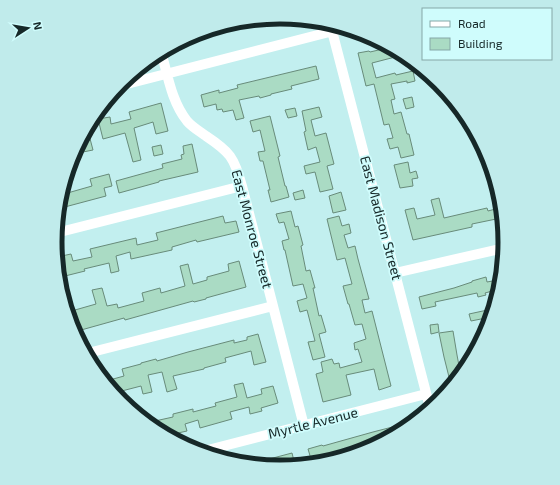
<svg xmlns="http://www.w3.org/2000/svg" width="560" height="485" font-family="'Exo 2',sans-serif">
<style>
.building{fill:#aadbc4;stroke:#688b7a}
.lines{fill:none;stroke-linecap:round;stroke-linejoin:round}
.minor{stroke:#fff;stroke-width:10}
.labels{text-anchor:middle;stroke-width:3.5;stroke-linejoin:round;paint-order:stroke}
.street-label{font-size:14px;fill:#162828;stroke:#cffcfc}
.rim{fill:none;stroke:#162828;stroke-width:5}
</style>
<rect width="100%" height="100%" fill="#c2efef"/>
<!-- building -->
<path class="building" d="M387,48L399,56L372,63L376,78L395,73L396,75L413,71L415,81L407,83V81L391,84L395,99L391,100L394,114L401,112L407,134H409L414,155L401,158L398,147L390,149L387,139L393,138L389,124L384,125L374,84L366,86L358,53L369,51L370,52Z
M316,66L319,79L291,86L292,89L271,94V95L260,98L259,96L239,100L244,118L236,120L233,110L223,112L222,109L217,110L216,104L204,107L201,95L219,90V93L238,88L237,85Z
M412,97L414,107L406,109L403,99Z
M161,103L168,131L156,134L153,122L134,128L141,160L133,162L125,133L103,139L98,119L110,117L111,124L131,119L129,112Z
M319,107L322,117L311,120L315,136L326,133L334,164L327,166L333,189L320,192L315,172L306,174L304,166L320,162L316,147L308,150L304,132L306,131L302,111Z
M295,108L297,116L288,118L285,110Z
M270,116L280,156L278,157L285,186H286L289,197L271,202L268,190H270L263,161H260L258,152L265,151L260,130L253,132L250,121Z
M88,131L93,150L83,152L81,142Z
M192,144L198,172L159,181V182L119,193L116,181L163,168L162,164L182,159L181,155L184,154L183,146Z
M161,145L163,154L154,156L152,147Z
M408,162L410,173L416,171L418,178L412,179L413,186L400,188L394,165Z
M109,174L112,186L104,188L106,196L61,208L64,194L92,186L90,179Z
M303,190L305,198L295,200L293,193Z
M341,192L346,210L333,213L329,196Z
M439,198L444,218L487,208L488,211L499,208L501,218L472,224V227L413,240L405,210L414,208L417,219L435,215L431,200Z
M291,211L295,227L298,226L303,245L301,246L306,271L310,270L315,288H313L319,316L321,315L326,332L319,334L325,357L313,360L308,342L315,341L307,310L300,312L297,301L307,298L303,284L293,286L285,250H284L282,241L289,239L284,222L279,223L276,214Z
M223,216L225,223L236,221L239,232L197,242L196,240L172,247V250L131,259L130,252L116,256L119,271L111,273L109,263L84,269L85,271L65,276L63,270H60L57,257L71,254L73,261L92,257L90,249L136,238L137,245L158,240L156,233Z
M339,216L342,226L349,224L351,233L344,235L348,248L355,246L358,259L369,299L362,300L365,313L372,311L391,386L379,390L374,369L346,375L351,395L323,402L316,374L323,372L321,362L332,359L334,364L339,363L340,368L362,362L358,349L355,350L354,343L366,339L362,324L355,325L349,304H348L343,286L352,284L345,258L337,260L327,219Z
M239,261L246,287L206,298V299L194,302L193,301L125,320L124,318L74,332L72,329L70,320L77,318L75,310L96,304L92,290L102,288L107,306L117,304L118,308L144,301L142,293L160,288L161,293L185,286L180,266L188,264L193,284L207,280V277L229,271L228,264Z
M486,277L487,282L498,280L496,290L485,293L486,295L478,297L477,293L435,302L436,306L422,309L419,297L454,288L472,282V281Z
M492,309L491,317L471,321L469,314Z
M438,324L439,332L431,334L430,325Z
M453,331L457,355L460,371L451,385L444,357L439,333Z
M258,334L266,362L254,365L251,351L225,358L226,362L204,368V369L173,376L177,389L167,392L162,372L148,375L152,392L143,394L141,386L114,393L106,381L124,376L122,369L141,364V363L156,359L157,361L188,352L234,340V343L247,340V337Z
M243,383L247,398L262,394L261,389L273,386L278,403L261,408L262,411L250,414L249,407L230,412L232,419L200,428L198,420L185,424L187,431L169,435L157,426L155,421L173,417V414L193,409V412L216,406L215,403L237,397L234,385Z
M404,424L405,425L381,441L369,444L370,447L348,453V454L332,458L331,454L311,459L308,449L322,445L323,446L373,432Z
M292,453L295,465L280,468L254,463Z"/>
<g class="lines">
<!-- minor -->
<path class="minor" d="M331,27L430,408
M162,55C168,77 172,102 187,121C192,127 199,131 206,136C230,152 234,157 242,186L304,426
M119,86L341,29
M56,233L242,186
M395,273L504,248
M88,353L273,306
M200,452L426,394"/>
</g>
<g class="labels">
<!-- street labels -->
<g class="street-label">
<text transform="translate(381 218) rotate(75)" y="5">East Madison Street</text>
<text transform="translate(252 229) rotate(75)" y="5">East Monroe Street</text>
<text transform="translate(313 423) rotate(-14)" y="5">Myrtle Avenue</text>
</g>
</g>
<!-- crop -->
<path d="M0 0H560V485H0ZM62 242a218 218 0 1 1 436 0a218 218 0 1 1-436 0Z" fill="#c0ebeb" fill-rule="evenodd"/>
<path class="rim" d="M62 242a218 218 0 1 1 436 0a218 218 0 1 1-436 0Z"/>
<!-- legend -->
<rect x="422" y="8" width="130" height="52" fill="#cffcfc" stroke="#85a7a7"/>
<rect x="430" y="21" width="20" height="6" fill="#ffffff" stroke="#85a7a7"/>
<text x="458" y="28" font-size="12" fill="#162828">Road</text>
<rect x="430" y="38" width="20" height="12" fill="#aadbc4" stroke="#85a7a7"/>
<text x="458" y="48" font-size="12" fill="#162828">Building</text>
<!-- north arrow -->
<g transform="translate(28 28) rotate(78)" stroke="#cffcfc" stroke-width="3" paint-order="stroke">
<path d="M0-3L7 15L0 10L-7 15Z" fill="#162828"/>
<text y="-6" font-size="11" font-weight="bold" text-anchor="middle" fill="#162828">N</text>
</g>
</svg>
